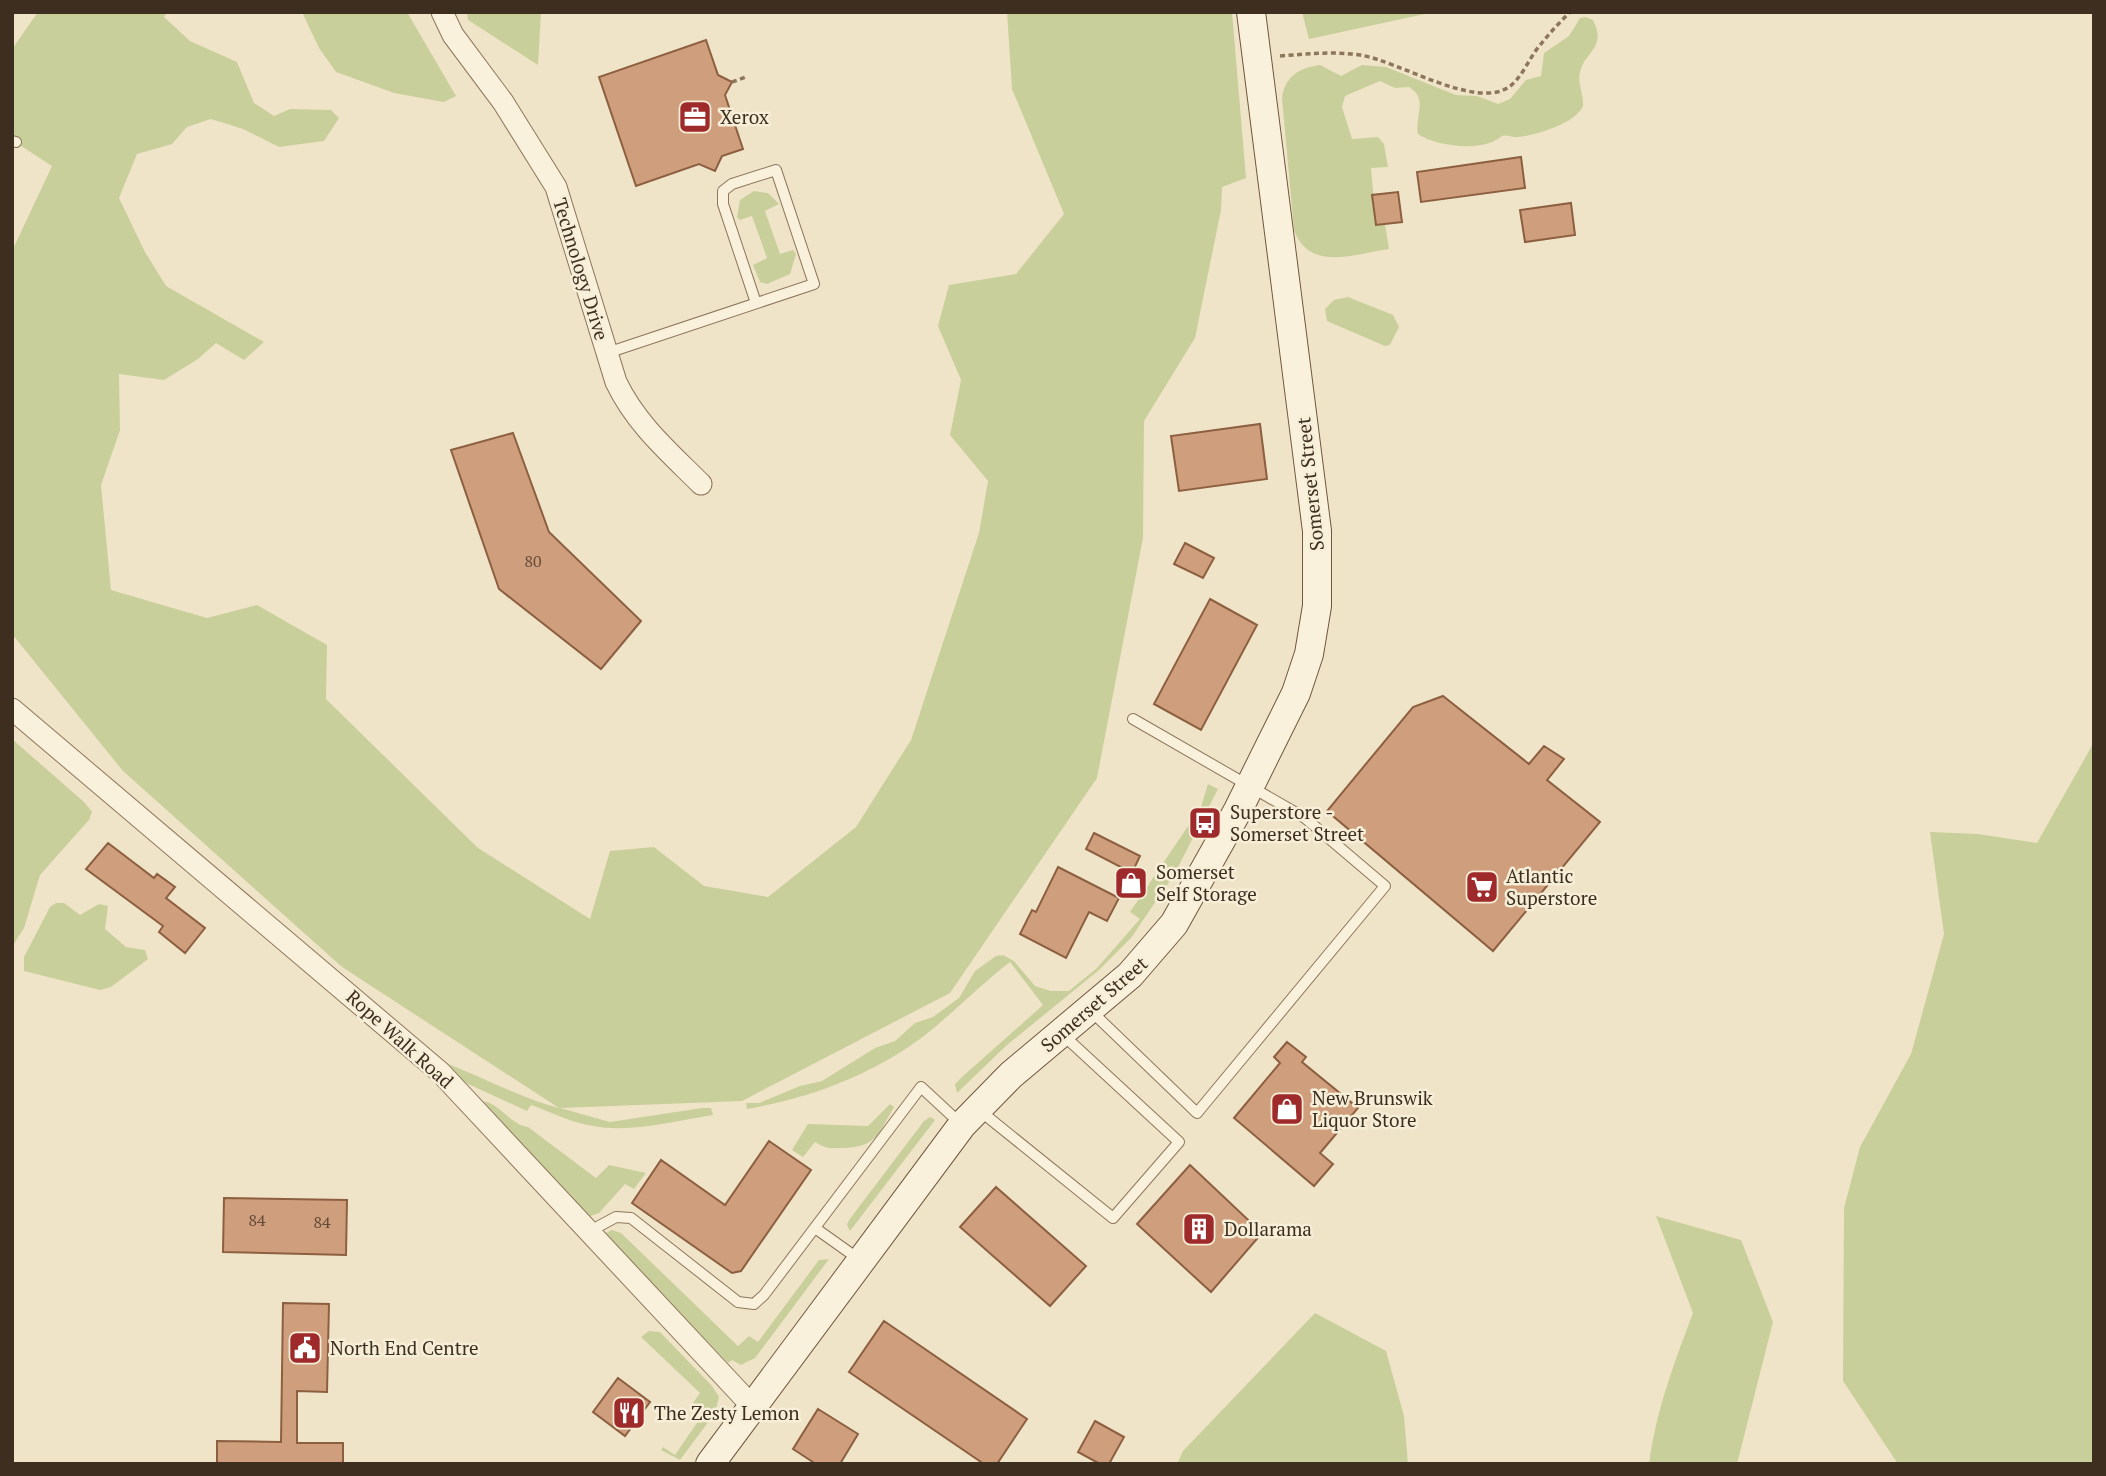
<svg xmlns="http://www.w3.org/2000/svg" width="2106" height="1476" font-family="'PT Serif',serif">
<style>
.green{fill:#c9cf9b}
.building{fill:#cf9f7d;stroke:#8d5f41;stroke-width:2}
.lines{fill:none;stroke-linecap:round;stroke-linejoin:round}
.service-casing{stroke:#8d765c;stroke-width:12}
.minor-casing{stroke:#8d765c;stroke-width:23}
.secondary-casing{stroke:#6f573f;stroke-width:30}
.path{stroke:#8d765c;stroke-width:3.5;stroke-dasharray:5 3.5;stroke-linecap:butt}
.service{stroke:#faf1dc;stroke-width:10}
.minor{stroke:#faf1dc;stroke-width:21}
.secondary{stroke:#faf1dc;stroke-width:28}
.labels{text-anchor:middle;stroke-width:5;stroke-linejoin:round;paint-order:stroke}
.number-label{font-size:16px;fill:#624a37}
.poi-label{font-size:19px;fill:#3d2e20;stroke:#f7eed8;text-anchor:start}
.street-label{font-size:19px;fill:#3d2e20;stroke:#f7eed8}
</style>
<rect width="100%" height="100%" fill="#f0e4c8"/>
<!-- green -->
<path class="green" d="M38,12H167L164,17L190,41L237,62L254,103L274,116L290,109L331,110L339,118L324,141L279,147L243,129L211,119L187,127L172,144L137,154L119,198L145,252L166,286L264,342L244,360L216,343L198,359L164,380L119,374L120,430L101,485L111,590L207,618L257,605L327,645L326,699L478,848L590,919L610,851L654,847L704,886L768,897L856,827L911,740L979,533L988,481L950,435L961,380L938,326L949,285L1016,274L1064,214L1012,89L1007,12H1232L1246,178L1222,187L1221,210L1195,338L1144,421L1143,538L1097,778L950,993L742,1101L560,1108L610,1122L702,1108H711L713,1115C674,1121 632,1133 593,1126C572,1123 551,1112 531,1105L527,1111L466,1083L446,1063C484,1078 519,1097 559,1108L342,967L123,771L12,634V251L52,166L12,140V49Z
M302,12H407L456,96L444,102L394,93L336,72L319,48Z
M467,12H541L538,65L468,20Z
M1302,12H1434L1309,39Z
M1586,17L1593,20C1607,48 1585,51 1580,72C1577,83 1584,94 1583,106C1575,124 1536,135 1518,137C1512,138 1507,134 1502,136C1501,137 1493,142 1492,142C1473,150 1435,146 1418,134C1414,116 1429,99 1409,87L1395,88L1380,81L1345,96L1342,107L1352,139L1378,137L1384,144L1388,167L1371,168L1376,225L1385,224L1389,249C1355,254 1309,272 1294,230L1282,98C1285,76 1299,68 1320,65L1341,76L1362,65L1386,67L1456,95L1477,96L1498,104L1510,99L1526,80L1541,76L1544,53L1569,36L1580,18Z
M754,191L768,193L779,204L765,211L780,254L793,250L796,254L790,274L767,284L760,282L753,265L767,258L752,216L740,220L737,217L740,200Z
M1348,297L1393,315L1399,327L1390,345L1385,346L1327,321L1325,309L1334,300Z
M12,739L84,802L92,812L89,820L40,875L24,928L12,947Z
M2094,742V1464H1898L1843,1381L1844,1208L1860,1147L1911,1054L1944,934L1930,832L1978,834L2037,843Z
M1208,784L1218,789L1175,873L1131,938L1099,970L1007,1045L957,1093L955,1084L962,1077L1043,1005L1010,962C980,985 953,1013 924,1036C872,1075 811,1098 747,1109L746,1103H759L800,1086L822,1081L875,1048L895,1041L915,1023L933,1017L959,998L975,971L996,956L1003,955L1014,961L1035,986L1051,991H1069L1097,968L1140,919L1130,912L1201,807Z
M56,903H64L80,915L99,904L108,906L105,929L126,947L145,950L148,959L111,987L100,990L24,971V957L50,907Z
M483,1101C501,1104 509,1124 528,1127L596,1178L609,1165L646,1173L634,1189L625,1184L599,1213L588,1217Z
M890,1104L894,1107C877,1136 877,1147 841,1148C829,1149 825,1148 815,1142L803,1157L792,1150L808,1124L868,1126Z
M930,1117L935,1120L850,1231L847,1225L849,1220L924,1121Z
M1656,1216L1741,1240L1773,1322L1737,1464H1649C1656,1411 1674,1363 1693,1313Z
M612,1230L621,1233L738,1346L749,1336L758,1342L819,1260L829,1259L755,1358L741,1365L732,1360L728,1363L604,1234Z
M1315,1313L1386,1351L1404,1416L1408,1464H1177L1183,1451Z
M649,1331L660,1332L712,1386L719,1397L715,1413L680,1460L661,1450L663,1447L675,1455L703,1414L691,1406L700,1393L641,1337Z"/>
<!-- building -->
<path class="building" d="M706,40L718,75L732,82L725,95L743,149L722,156L715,171L699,164L636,186L599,77Z
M1521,157L1525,188L1421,202L1417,172Z
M1398,192L1402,222L1376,225L1372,195Z
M1571,203L1575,235L1525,242L1520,210Z
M1260,424L1267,479L1179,491L1171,436Z
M513,433L549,532L641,621L601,669L499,589L451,450Z
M1185,543L1214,558L1203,578L1174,564Z
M1210,599L1257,625L1201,730L1154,704Z
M1443,696L1529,764L1544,746L1564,759L1547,780L1600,822L1493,951L1327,811L1413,707Z
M1094,833L1140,856L1132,873L1086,849Z
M108,843L154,878L157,874L175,887L166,898L205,928L185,953L159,932L163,926L86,869Z
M1058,867L1119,898L1107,921L1089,912L1066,958L1020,934L1032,910L1036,912Z
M1287,1042L1306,1057L1302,1062L1358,1108L1320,1153L1333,1164L1314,1186L1234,1118L1280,1063L1274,1057Z
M769,1141L811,1170L741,1271L732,1273L632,1203L661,1160L725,1205Z
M1190,1165L1262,1233L1211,1292L1137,1224Z
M996,1187L1086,1266L1050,1306L960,1227Z
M224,1198L347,1200L346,1255L223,1252Z
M283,1303L329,1304L327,1392L297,1391V1443H343V1464H217V1441L281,1442Z
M884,1321L1027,1419L997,1464H984L849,1372Z
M618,1378L650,1402L625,1436L593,1412Z
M818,1409L858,1434L840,1464H816L793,1449Z
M1095,1421L1124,1437L1109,1464H1100L1078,1452Z"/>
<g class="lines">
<defs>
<path id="service" d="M12,141L16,142
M607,353L814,284L776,170L732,184L723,191V204L756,303
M1090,1010L1197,1113L1385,886L1305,818L1133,719
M979,1110L1113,1218L1179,1142L1062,1034
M815,1228L860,1260
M590,1231L616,1217L631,1218L738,1302L754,1304L764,1295L921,1087L962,1125"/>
<path id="minor" d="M442,12L453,35L503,102L556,187L616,382C636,424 669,452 701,484
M12,709L440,1072L752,1406"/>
<path id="secondary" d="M710,1464L962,1125L1011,1075L1130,975L1174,924L1238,810L1296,693L1309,654L1317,606V531L1251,12"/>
</defs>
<!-- service casing -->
<use href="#service" class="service-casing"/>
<!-- minor casing -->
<use href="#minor" class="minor-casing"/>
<!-- secondary casing -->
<use href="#secondary" class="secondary-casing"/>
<!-- path -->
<path class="path" d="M1280,56C1307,54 1333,51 1360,55C1399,61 1475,110 1509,87C1520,79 1527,64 1534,53C1545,38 1557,25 1570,12
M732,82L746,77"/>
<!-- service -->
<use href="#service" class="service"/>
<!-- minor -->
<use href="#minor" class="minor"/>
<!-- secondary -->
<use href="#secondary" class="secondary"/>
</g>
<!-- icons -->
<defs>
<symbol id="office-square" viewBox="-11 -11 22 22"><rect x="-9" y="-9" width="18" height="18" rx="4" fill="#9e2a2b" stroke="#f7eed8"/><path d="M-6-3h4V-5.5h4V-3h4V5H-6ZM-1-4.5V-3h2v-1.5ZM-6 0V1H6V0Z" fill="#fff"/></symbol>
<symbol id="bus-square" viewBox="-11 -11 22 22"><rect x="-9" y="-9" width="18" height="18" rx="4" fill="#9e2a2b" stroke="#f7eed8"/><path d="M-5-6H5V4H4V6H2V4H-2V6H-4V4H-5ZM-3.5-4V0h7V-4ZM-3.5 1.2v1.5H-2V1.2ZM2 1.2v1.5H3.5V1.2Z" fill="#fff"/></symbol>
<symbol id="shop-square" viewBox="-11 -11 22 22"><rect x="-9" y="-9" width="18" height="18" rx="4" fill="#9e2a2b" stroke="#f7eed8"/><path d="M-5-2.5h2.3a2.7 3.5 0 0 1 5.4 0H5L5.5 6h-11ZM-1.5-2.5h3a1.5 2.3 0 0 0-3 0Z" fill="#fff"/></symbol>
<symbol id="supermarket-square" viewBox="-11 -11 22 22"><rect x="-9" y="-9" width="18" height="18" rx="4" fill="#9e2a2b" stroke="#f7eed8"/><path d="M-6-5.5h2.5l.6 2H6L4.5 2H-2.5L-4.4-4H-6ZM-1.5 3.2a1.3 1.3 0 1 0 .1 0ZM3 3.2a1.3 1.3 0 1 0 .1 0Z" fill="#fff"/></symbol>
<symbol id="building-square" viewBox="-11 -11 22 22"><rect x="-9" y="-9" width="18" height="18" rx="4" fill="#9e2a2b" stroke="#f7eed8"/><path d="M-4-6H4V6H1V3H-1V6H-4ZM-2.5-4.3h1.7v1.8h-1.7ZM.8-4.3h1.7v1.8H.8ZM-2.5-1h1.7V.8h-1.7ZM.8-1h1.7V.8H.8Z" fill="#fff"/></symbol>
<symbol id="civic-square" viewBox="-11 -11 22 22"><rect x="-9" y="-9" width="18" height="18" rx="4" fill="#9e2a2b" stroke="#f7eed8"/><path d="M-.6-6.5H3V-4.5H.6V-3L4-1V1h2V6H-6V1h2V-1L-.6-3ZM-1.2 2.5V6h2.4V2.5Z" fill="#fff"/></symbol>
<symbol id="restaurant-square" viewBox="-11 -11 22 22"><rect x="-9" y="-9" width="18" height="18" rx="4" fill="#9e2a2b" stroke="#f7eed8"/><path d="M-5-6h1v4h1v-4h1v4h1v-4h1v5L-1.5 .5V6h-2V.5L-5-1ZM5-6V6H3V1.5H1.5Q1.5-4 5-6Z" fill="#fff"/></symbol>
</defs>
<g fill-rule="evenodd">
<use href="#office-square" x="676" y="98" width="38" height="38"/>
<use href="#bus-square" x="1186" y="804" width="38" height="38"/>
<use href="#shop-square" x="1112" y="864" width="38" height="38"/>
<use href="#supermarket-square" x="1463" y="868" width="38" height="38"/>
<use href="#shop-square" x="1268" y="1090" width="38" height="38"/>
<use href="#building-square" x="1180" y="1210" width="38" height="38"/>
<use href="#civic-square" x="286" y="1329" width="38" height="38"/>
<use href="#restaurant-square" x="610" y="1394" width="38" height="38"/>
</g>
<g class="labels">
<!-- number labels -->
<g class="number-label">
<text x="533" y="567">80</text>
<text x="257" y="1226">84</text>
<text x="322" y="1228">84</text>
</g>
<!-- poi labels -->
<g class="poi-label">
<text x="720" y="124">Xerox</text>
<text x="1230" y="819">Superstore -<tspan x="1230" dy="22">Somerset Street</tspan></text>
<text x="1156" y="879">Somerset<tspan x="1156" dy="22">Self Storage</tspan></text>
<text x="1506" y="883">Atlantic<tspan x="1506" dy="22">Superstore</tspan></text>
<text x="1312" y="1105">New Brunswik<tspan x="1312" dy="22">Liquor Store</tspan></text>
<text x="1224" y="1236">Dollarama</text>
<text x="330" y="1355">North End Centre</text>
<text x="654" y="1420">The Zesty Lemon</text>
</g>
<!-- street labels -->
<g class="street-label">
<text transform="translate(581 269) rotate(73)" y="7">Technology Drive</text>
<text transform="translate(1310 484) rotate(-96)" y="7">Somerset Street</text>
<text transform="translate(1094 1004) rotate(-41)" y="7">Somerset Street</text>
<text transform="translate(400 1039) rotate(42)" y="7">Rope Walk Road</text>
</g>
</g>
<!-- border -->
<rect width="2106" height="1476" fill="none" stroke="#3d2e20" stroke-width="28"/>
</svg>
